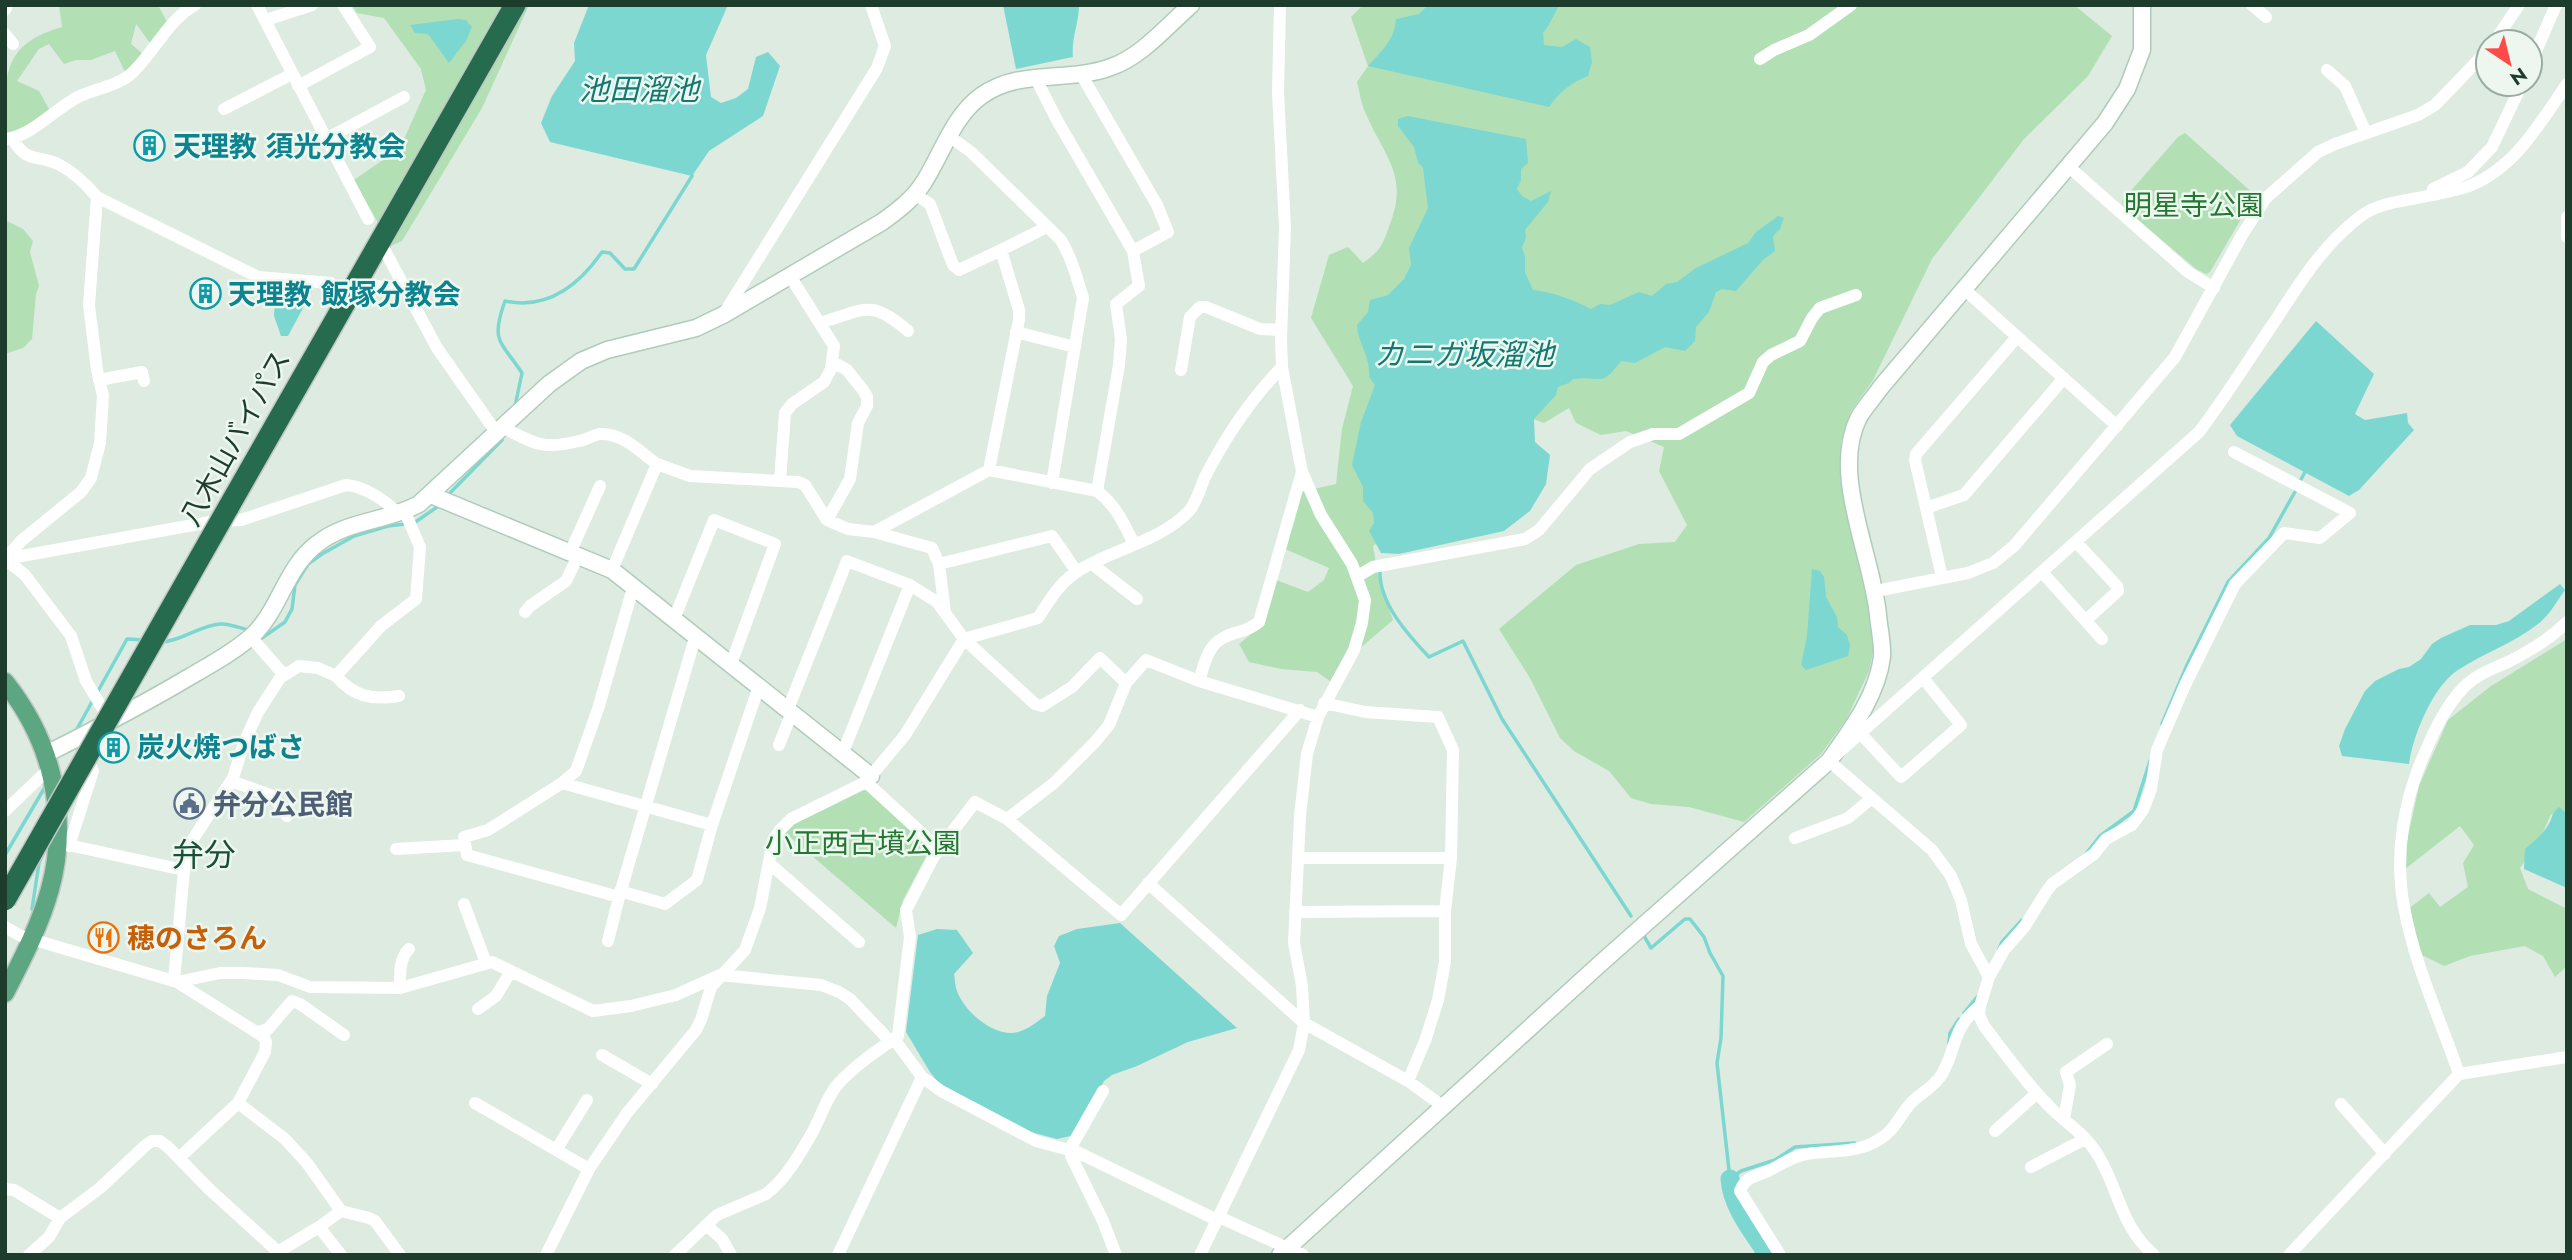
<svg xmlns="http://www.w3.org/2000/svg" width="2572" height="1260" font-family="Jost,'Noto Sans JP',sans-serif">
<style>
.green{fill:#b2dfb4}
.water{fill:#7dd7d1}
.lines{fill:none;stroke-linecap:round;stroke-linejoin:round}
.stream{stroke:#7dd7d1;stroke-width:3.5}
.river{stroke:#7dd7d1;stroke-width:19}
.secondary-casing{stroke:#afccbb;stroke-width:19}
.primary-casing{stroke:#c0c8c4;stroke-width:21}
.highway-casing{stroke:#c0c8c4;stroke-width:24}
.street{stroke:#fff;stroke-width:12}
.secondary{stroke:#fff;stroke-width:16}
.primary{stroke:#5ca682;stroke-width:18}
.highway{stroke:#266b4d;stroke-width:21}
.highway-bridge-casing{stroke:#c0c8c4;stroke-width:24;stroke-linecap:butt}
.highway-bridge{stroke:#266b4d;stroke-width:21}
.labels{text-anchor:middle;stroke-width:5;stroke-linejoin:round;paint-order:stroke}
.culture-label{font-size:28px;font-weight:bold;fill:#0d838f;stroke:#edf7f0;text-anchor:start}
.park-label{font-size:28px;fill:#237730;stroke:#edf7f0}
.street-label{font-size:28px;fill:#1d3c2c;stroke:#edf7f0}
.service-label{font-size:28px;font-weight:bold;fill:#4e5e75;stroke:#edf7f0;text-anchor:start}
.food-label{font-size:28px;font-weight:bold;fill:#c56008;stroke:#edf7f0;text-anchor:start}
.water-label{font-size:30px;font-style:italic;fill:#117972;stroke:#edf7f0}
.quarter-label{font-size:32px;fill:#175035;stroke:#edf7f0}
</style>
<rect width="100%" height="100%" fill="#ddebe1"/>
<!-- green -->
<path class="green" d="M59,5H158L168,24L150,43L136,24L131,44L143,54L126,74L115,51L91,60H76L64,64L49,44L39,49L17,81L39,91L50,111L33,124L5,136C5,77 0,45 62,27Z
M352,5H529L482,108L402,241L391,246L354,180L400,148L426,90L421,69L384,18L357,13Z
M1363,5H2074L2112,36L2088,76L2024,139L1932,259L1873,380L1851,411L1841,442L1840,471L1868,584L1874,648L1869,671L1847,718L1821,754L1744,822L1689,807L1651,804L1631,798L1609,771L1574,751L1560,738L1530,678L1499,629L1576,565L1639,544L1675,542L1687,525L1659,471L1664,447L1626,431L1601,435L1576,423L1569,408L1544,423L1533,419L1373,546L1379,580L1393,620L1339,666L1330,681L1317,672L1281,669L1249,662L1239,644L1261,626L1276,580L1308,592L1324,580L1329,568L1285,549L1301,492L1336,484L1342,429L1353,386L1311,318L1329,255L1348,247L1363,263C1382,249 1382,246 1390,224C1409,175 1384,156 1366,114C1361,104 1360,93 1357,82L1368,66L1351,17Z
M2185,133L2255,195L2210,272L2206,274L2196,269L2123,207L2122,201L2178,137Z
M5,220L23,229L33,241L30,252L39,286L36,294L32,339L23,348L5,354Z
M2567,639V829L2551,814L2540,839L2520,868L2528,889L2567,909V966L2555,977L2543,956L2525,946L2470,956L2444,966L2418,953L2407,910L2429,893L2440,907L2468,887L2463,863L2474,845L2460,826L2400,873L2419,786L2448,720L2491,686Z
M866,788L931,847L903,900L896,928L783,831L793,822Z"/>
<!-- water -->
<path class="water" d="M589,5H728L706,55L711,97L721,103L736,98L748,89L756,57L768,52L780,66L763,116L709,151L692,176L550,142L541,123L552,96L575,61L574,43Z
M1003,5H1079C1079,23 1071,39 1073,57L1016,69Z
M1428,5H1560C1553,14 1551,24 1543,33L1544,45L1562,47L1576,39L1590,47L1592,62L1588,76C1571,83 1560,91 1549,107L1368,66C1381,52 1395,39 1396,19L1419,14Z
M458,19L466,20L472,27L466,41L449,63L428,34L415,33L410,25Z
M1408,116L1526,139L1528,163L1521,169V180L1517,189L1522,196L1531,201L1551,191L1548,202L1525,230L1526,238L1522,247L1525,257V272L1533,290C1553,292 1574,300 1591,309L1600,304L1610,305L1639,292L1652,296L1666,284L1677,282L1696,268L1748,243L1756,232L1778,216L1784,218L1780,229L1773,236L1775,251L1763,260L1736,291L1722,289L1716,292L1709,312L1696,327L1695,341L1685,351L1665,347L1635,363L1621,361C1600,389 1603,375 1573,379L1569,383L1558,387L1556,395L1534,419L1535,442L1550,455L1546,484L1530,511L1504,531L1399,554L1381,553L1369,531L1374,523L1373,513L1363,501V487L1352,465L1361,422L1375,385L1369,377C1371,357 1358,344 1357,325L1368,312L1370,300L1388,295L1404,279L1411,265L1409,248L1428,208L1423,168L1418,162L1414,147L1398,126V119Z
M276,283L316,284L288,336H281L274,316Z
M2316,321L2374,374L2355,414L2365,420L2407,413L2408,423L2414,430L2359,490L2349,496L2237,436L2230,425Z
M1812,569L1820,571L1824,577L1826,597L1837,617L1838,627L1847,635L1850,646L1848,656L1806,670L1801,665L1807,636Z
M2560,584L2565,590C2557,601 2549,616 2538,624C2514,643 2484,653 2458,670C2433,686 2413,735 2409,764L2342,756L2339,746L2345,729L2365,691L2375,681L2399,669L2409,667L2421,659L2432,644L2441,638L2470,625H2496L2509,621Z
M2559,807L2567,814V888L2524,869L2525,849C2533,842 2541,836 2547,827C2552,820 2552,812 2559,807Z
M1120,923L1237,1028L1188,1042L1137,1066L1112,1075L1104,1081L1075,1135L1057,1139L1023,1130L939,1083L930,1072L906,1032L918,935L937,929L957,930L973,953L954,974C955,979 955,986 957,991C964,1011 990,1033 1011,1033C1023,1033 1036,1023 1045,1016L1047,996L1060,963L1054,946L1059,936L1077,929Z"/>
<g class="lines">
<!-- stream -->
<path class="stream" d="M515,406L522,373C501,341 490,342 505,301C547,310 579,285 602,252L610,253L625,269H634L692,176
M2299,483L2305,472
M447,496L502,440
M1380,569C1378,602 1408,635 1429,657L1463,641L1502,719L1631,916
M262,638L285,622L292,609L295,585L308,564L322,554L354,536L388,526L414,523L440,505
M159,642C177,643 201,625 220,624C228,623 240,628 248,630
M97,693L127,639L145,640
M2162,724L2187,665L2228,582L2269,538L2296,490
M77,729L93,700
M5,855L45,787
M2085,855L2100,836L2134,811L2150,761
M32,909L39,863L47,844
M1644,936L1651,948L1685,919H1690L1704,937L1710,953L1723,976L1721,1038L1717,1063L1730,1179L1741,1171L1775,1160L1795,1147L1855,1143
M1999,949L2002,942L2022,920
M1964,1013L1977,997
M1949,1043L1950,1033L1959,1019"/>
<!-- river -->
<path class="river" d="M1730,1179C1732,1205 1749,1227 1764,1249V1255"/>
<defs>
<path id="secondary" d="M431,495L612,570L871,776
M46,754C96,729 144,704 191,676C212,664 235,651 253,635C280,609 286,567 317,544C347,520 386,522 419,504L549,384L581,361L607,350L696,328L723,315L882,222C897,211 912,200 922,185C941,157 952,117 981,96C1020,68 1068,83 1111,67C1141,57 1167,26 1191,5
M1280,1255L1601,963L1829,761C1851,730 1877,696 1882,657C1883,644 1879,628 1878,615C1872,554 1830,473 1859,417C1865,407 1874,397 1881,387L2105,123L2127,89L2142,50V5"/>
<path id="primary" d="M5,682C28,711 44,742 52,778C71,863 43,919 5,993"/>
<path id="highway" d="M228,508L515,5"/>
</defs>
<!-- secondary casing -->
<use href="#secondary" class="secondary-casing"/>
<!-- primary casing -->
<use href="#primary" class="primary-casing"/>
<!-- highway casing -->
<use href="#highway" class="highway-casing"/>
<!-- street -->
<path class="street" d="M257,5L368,219
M2252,5L2266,17
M5,10L7,5
M266,20L312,5
M5,34L13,44
M2494,42L2519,5
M1760,59L1774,50L1809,35L1851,5
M2530,65L2556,5
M2327,70L2345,86L2366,133
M1081,74L1157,205L1168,232L1133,251
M1035,77L1058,122L1133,251L1139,286L1116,304L1121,339L1119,365L1097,491
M298,86L370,47L343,5
M224,109L292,74
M949,136L971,152L1061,240C1072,259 1077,278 1083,298L1052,483
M12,138C27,164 36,154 58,164C74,172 86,184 97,197L258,277L331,283
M6,139C34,135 55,108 80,96C97,88 119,86 133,72C155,51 168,20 195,5
M326,139L404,97
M2069,167L2188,272L2214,288
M2433,189L2468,172L2492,147L2522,84
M914,194L930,204L953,265L959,270L1001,250L1019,310V320L989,470
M2567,217V237
M384,249L437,348L496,432
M1001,250L1047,227
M369,286L406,288
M1964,289L2117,426
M725,312L877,68L885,46L871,5
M820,323C864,310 870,298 908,331
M1016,332L1075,347
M1181,370L1190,317L1200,307H1206L1260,329L1281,330
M99,380L142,372L144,381
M502,427C536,444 541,450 579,441C586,440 593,435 600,434C623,433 640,452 657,464
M780,480L785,413L792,404L824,382L831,369L834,346L790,276
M1926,508L1964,495L2064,378
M827,520L850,479L858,423L867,406V397L863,390L847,370L833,362
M874,532L932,548L939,564L945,612
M2076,542L2117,586L2118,591L2086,620
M570,553L600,486
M5,559L210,522L241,520L346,485C363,486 386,500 398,514
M5,559L21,541L81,492L91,478L100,443L103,396L97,370L89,305L97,197
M5,559L25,575L71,636L86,681L110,721
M939,564L1052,536L1077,572
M1092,564L1137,599
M612,570L657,464L690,476L798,482L805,485L827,520L848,529L874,532L989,470L1097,491C1116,505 1124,524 1134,544
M2042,572L2102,639
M1358,576L1373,567L1525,539L1539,530L1590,469L1630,442L1653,434H1679L1749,393L1763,362L1771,355L1800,341L1812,318L1820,308L1856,295
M1942,577L1915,460L1916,454L2017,337
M633,588L598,709L576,771L562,783L488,830L464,837L467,855L619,897L695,638
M1876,591L1968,573L1993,563L2014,546L2175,357L2242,235L2266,198L2318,152L2335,144L2418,115L2435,105L2488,50
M525,612L530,606L566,581L578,556
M674,619L714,520L775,544L731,664
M250,636L284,675
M336,676C354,697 372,700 399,696
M1199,681C1204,666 1207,646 1223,638C1236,630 1244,634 1259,622L1302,472
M1324,703L1365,712L1438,717L1453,750L1451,858L1445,911V962L1438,1000L1425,1041L1408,1081
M788,709L847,561L910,585L937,602L964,639L1035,704L1042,706L1072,687L1100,658L1126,683
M1860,733L1901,777L1961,725L1923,678
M779,745L792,712
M843,752L910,585
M231,781L273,796L287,816
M562,783L712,825
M5,811L50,768
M1007,819L1054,783L1095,742L1109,725L1126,683L1146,660L1199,681L1318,717
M1795,838L1848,818L1872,798
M59,843L184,870
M69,846L93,771L85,755
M396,849L464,845
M939,849L866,782L905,735L964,639L1038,618C1049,601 1058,585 1075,573C1110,549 1159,543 1189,511C1197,502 1200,488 1205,477C1225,438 1251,399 1282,367
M1299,858H1451
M769,863L859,942
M1148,883L1304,1023L1408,1081L1444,1107
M620,891L665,904L697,880L712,825L759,686
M464,904L486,963
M1295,912L1445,911
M5,927L21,936L177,982L264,1037L266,1042L265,1052L238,1103L180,1157
M608,941L619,897
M1989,977L1971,944L1961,900L1951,876L1932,850L1829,761L2199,432C2227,395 2251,356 2277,318C2302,279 2324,244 2361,216C2379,202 2406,201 2427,196C2441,193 2456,191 2469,186C2515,168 2540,123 2567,84
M174,981L184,870L193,839L233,778L244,743L258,712L280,678L299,666L318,668L336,676L381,626L416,599L420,547L405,512
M177,982L220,973H243L278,975L310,987L400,988L492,962L593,1011L631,1006L676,995L720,975L821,985L839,992L850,999L890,1041
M400,988C400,974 399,959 409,949
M478,1009L496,996L511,971
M258,1032L268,1029L292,1001L300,1004L344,1035
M894,1039L922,1077L941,1091L1036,1141L1077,1152L1217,1220
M602,1055L652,1084
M2459,1074C2440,1019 2414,963 2404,907C2394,855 2404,798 2426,750C2436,727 2446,706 2464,687C2477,674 2493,669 2510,661C2531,650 2550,639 2567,622
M1103,1091L1070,1149L1071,1156L1103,1221L1116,1255
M238,1103L285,1139L307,1163L341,1211
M475,1103L589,1169
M2341,1104L2385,1154
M2064,1119L2070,1085L2066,1072L2107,1044
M1995,1131L2037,1093
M556,1150L587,1100
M2031,1167L2085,1139
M5,1189L14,1190L60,1218
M1219,1217L1303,1255
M706,1225L722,1239L731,1255
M319,1227L341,1211L369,1218L375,1221L400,1255
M276,1253L319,1227L341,1255
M29,1255L49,1237L60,1218L100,1188L146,1145L152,1141H160L169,1148L209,1189L274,1248L277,1255
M546,1255L589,1169L627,1113L696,1030L701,1020L711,987L745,950L760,908L773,841L780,830L791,819L866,782
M675,1255L717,1215L766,1194C786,1179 800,1154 812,1133C821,1117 826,1098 838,1084C855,1065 878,1050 898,1036L910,937L906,910L934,856L975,802L1007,819L1121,915L1300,710
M838,1255L922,1077
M1200,1255L1299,1050L1304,1023L1302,986L1294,943L1300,816L1307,754L1318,717L1354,650L1362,623L1365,600L1352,564L1321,515L1302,472L1282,367L1281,340L1285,227L1278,93L1280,5
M1780,1255L1740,1191C1746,1176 1755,1177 1768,1171C1781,1165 1792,1156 1807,1154C1833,1150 1857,1154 1880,1139C1895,1130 1899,1116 1911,1103C1920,1093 1935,1087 1942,1074C1958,1046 1951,1029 1980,1006
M2154,1255C2119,1225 2119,1187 2096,1152C2084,1133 2064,1122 2049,1106C2025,1082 2005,1053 1984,1026L1979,1015L1980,1006L1989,977L2004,950L2025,926L2046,892L2052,884L2094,854L2106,839L2132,825L2143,810L2151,789L2157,750L2185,685L2235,584L2284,533L2320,538L2350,513L2234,452
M2289,1255L2459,1074L2567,1057"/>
<!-- secondary -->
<use href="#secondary" class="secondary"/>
<!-- primary -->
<use href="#primary" class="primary"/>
<!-- highway -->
<use href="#highway" class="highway"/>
<defs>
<path id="highway-bridge" d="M5,900L228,508"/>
</defs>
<!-- highway-bridge casing -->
<use href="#highway-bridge" class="highway-bridge-casing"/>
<!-- highway-bridge -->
<use href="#highway-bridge" class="highway-bridge"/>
</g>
<!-- icons -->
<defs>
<symbol id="building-ring" viewBox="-11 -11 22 22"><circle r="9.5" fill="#edf7f0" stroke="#0f9aa8" stroke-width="1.5"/><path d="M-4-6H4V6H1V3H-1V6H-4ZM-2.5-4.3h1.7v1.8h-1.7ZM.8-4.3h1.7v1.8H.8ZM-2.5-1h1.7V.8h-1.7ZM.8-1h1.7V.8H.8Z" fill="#0f9aa8"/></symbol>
<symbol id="civic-ring" viewBox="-11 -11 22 22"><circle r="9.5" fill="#edf7f0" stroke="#5c6f8a" stroke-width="1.5"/><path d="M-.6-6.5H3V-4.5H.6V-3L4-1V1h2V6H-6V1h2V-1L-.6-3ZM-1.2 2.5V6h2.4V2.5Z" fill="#5c6f8a"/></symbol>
<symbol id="restaurant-ring" viewBox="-11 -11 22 22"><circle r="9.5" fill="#edf7f0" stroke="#e8710a" stroke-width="1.5"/><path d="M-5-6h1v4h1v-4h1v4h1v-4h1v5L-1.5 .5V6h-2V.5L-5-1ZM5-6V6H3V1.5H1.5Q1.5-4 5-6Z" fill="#e8710a"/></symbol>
</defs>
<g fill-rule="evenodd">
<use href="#building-ring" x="132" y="128" width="35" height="35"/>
<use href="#building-ring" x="188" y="276" width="35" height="35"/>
<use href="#building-ring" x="96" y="730" width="35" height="35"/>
<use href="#civic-ring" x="172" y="786" width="35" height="35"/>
<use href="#restaurant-ring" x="86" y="920" width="35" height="35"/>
</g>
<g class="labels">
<!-- culture labels -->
<g class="culture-label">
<text x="173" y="156">天理教 須光分教会</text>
<text x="228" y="304">天理教 飯塚分教会</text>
<text x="137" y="757">炭火焼つばさ</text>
</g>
<!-- park labels -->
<g class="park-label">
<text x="2194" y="215">明星寺公園</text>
<text x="863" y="853">小正西古墳公園</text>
</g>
<!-- street labels -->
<g class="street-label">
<text transform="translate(235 438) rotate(-61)" y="10">八木山バイパス</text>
</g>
<!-- service labels -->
<g class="service-label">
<text x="213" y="814">弁分公民館</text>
</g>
<!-- food labels -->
<g class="food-label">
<text x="127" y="948">穂のさろん</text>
</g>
<!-- water labels -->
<g class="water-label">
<text x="639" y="100">池田溜池</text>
<text x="1464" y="365">カニガ坂溜池</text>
</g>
<!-- quarter labels -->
<g class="quarter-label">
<text x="204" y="866">弁分</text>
</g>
</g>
<!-- border -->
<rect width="2572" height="1260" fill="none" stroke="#1d3c2c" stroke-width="14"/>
<!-- north arrow -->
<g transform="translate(2509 63) rotate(145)"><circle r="33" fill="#edf7f0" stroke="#9aaca2" stroke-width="2"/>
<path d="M0-5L12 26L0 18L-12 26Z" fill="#ff4a47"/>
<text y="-10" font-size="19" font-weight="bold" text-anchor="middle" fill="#1d3c2c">N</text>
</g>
</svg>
